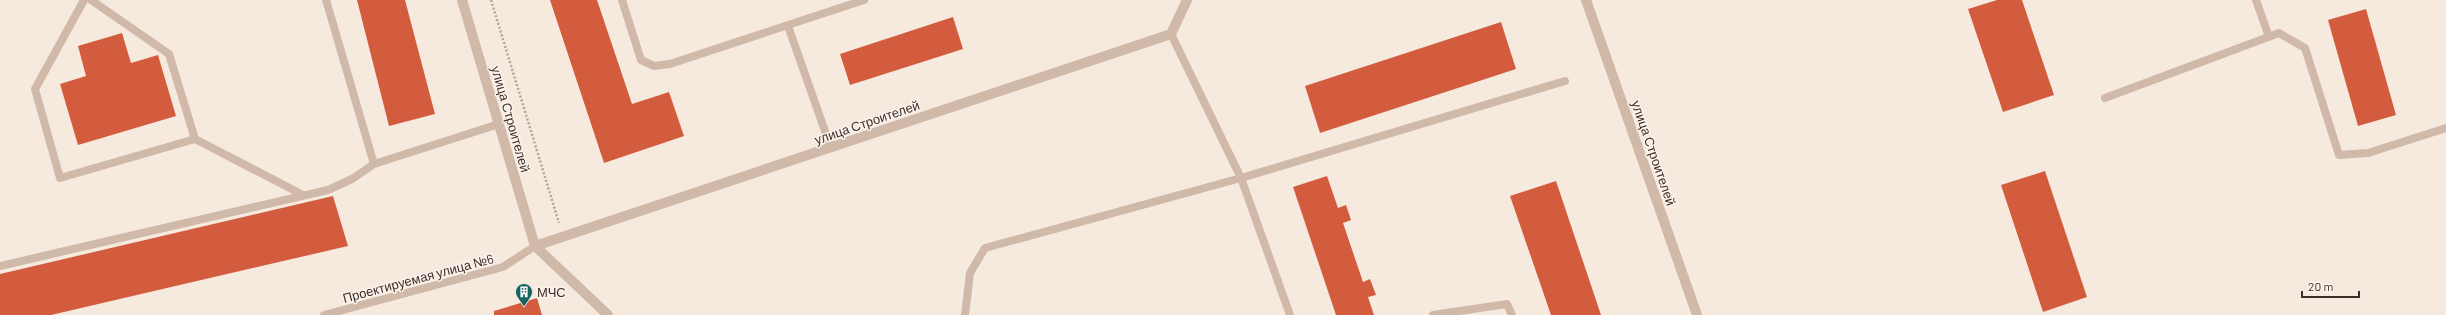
<svg xmlns="http://www.w3.org/2000/svg" width="2446" height="315" font-family="Barlow,sans-serif">
<style>
.building{fill:#d35c3f}
.lines{fill:none;stroke-linecap:round;stroke-linejoin:round}
.path{stroke:#bca293;stroke-width:2.5;stroke-dasharray:2 2;stroke-linecap:butt}
.lane{stroke:#d0b9a9;stroke-width:8}
.street{stroke:#d0b9a9;stroke-width:10}
.labels{text-anchor:middle;stroke-width:3;stroke-linejoin:round;paint-order:stroke}
.street-label{font-size:13px;fill:#3c2e29;stroke:#fcf4ec}
.poi-label{font-size:13px;fill:#3c2e29;stroke:#fcf4ec;text-anchor:start}
</style>
<rect width="100%" height="100%" fill="#f6eadf"/>
<!-- building -->
<path class="building" d="M357,0H405L435,114L389,126Z
M550,0H597L632,104L669,92L684,136L604,163Z
M1997,0H2022L2054,95L2003,112L1968,9Z
M2366,9L2396,115L2358,126L2328,20Z
M953,17L963,49L850,85L840,54Z
M1501,22L1516,69L1320,133L1305,86Z
M122,33L131,63L158,55L176,116L78,145L60,84L86,76L78,46Z
M2045,171L2087,297L2043,312L2001,185Z
M1327,176L1338,208L1346,205L1351,220L1343,223L1363,282L1370,279L1376,295L1368,297L1374,315H1336L1293,187Z
M1556,181L1601,315H1551L1510,196Z
M333,196L348,246L51,315H0V274Z
M537,298L542,315H494V311Z"/>
<g class="lines">
<!-- path -->
<path class="path" d="M491,0L559,223"/>
<!-- lane -->
<path class="lane" d="M84,0L35,89L60,178L195,139
M91,0L169,54L195,139L303,195
M326,0L374,164
M622,0L641,60L654,66L670,64L864,0
M2256,0L2269,37
M788,26L831,148
M1171,34L1241,178L1290,315
M2105,98L2279,33L2305,48L2339,155L2368,153L2446,128
M0,266L328,190L352,179L374,164L499,124
M324,315L503,267L535,246
M965,315L970,273L985,248L1241,178L1565,81
M1433,315L1507,304L1512,315"/>
<!-- street -->
<path class="street" d="M462,0L535,246L608,315
M1586,0L1697,315
M535,246L1171,34L1187,0"/>
</g>
<!-- icons -->
<defs>
<symbol id="building-pin" viewBox="-11 -11 22 30"><path d="M0 17L-7.5 6A9.5 9.5 0 1 1 7.5 6Z" fill="#196263" stroke="#fcf4ec"/><path d="M-4-6H4V6H1V3H-1V6H-4ZM-2.5-4.3h1.7v1.8h-1.7ZM.8-4.3h1.7v1.8H.8ZM-2.5-1h1.7V.8h-1.7ZM.8-1h1.7V.8H.8Z" fill="#fff"/></symbol>
</defs>
<g fill-rule="evenodd">
<use href="#building-pin" x="514" y="282" width="20" height="27"/>
</g>
<g class="labels">
<!-- street labels -->
<g class="street-label">
<text transform="translate(511 119) rotate(74)" y="5">улица Строителей</text>
<text transform="translate(867 122) rotate(-19)" y="5">улица Строителей</text>
<text transform="translate(1654 153) rotate(71)" y="5">улица Строителей</text>
<text transform="translate(418 278) rotate(-15)" y="5">Проектируемая улица №6</text>
</g>
<!-- poi labels -->
<g class="poi-label">
<text x="537" y="297">МЧС</text>
</g>
</g>
<!-- scale -->
<path d="M2302 291v6h57v-6" fill="none" stroke="#3c2e29" stroke-width="2"/>
<text x="2308" y="291" font-size="12" fill="#3c2e29" stroke="#fcf4ec" stroke-width="3" paint-order="stroke">20 m</text>
</svg>
